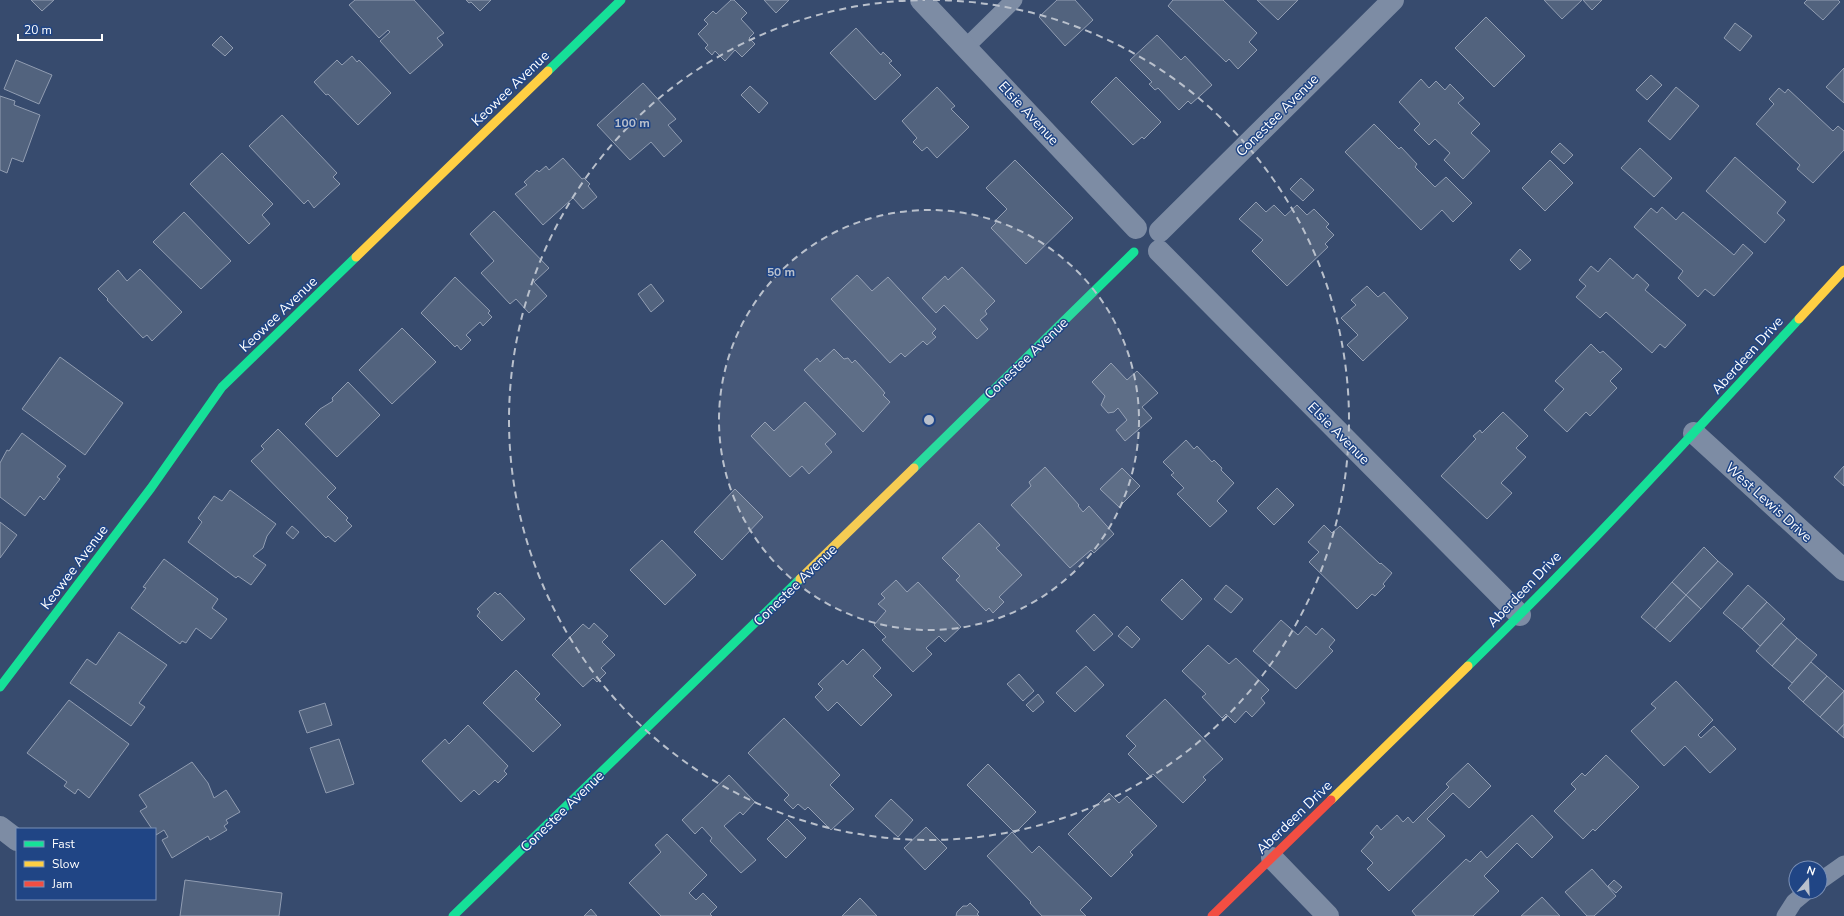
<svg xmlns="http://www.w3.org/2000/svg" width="1844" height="916" font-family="'Nunito Sans',sans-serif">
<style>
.building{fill:#52637e;stroke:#919db2}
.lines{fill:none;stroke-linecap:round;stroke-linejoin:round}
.lane{stroke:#7d8ca4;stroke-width:17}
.street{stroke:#7d8ca4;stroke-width:22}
.fast{stroke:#16e098;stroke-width:9}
.slow{stroke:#ffcf43;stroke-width:9}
.jam{stroke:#f24e42;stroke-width:9}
.ring{fill:none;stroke:#b9c0cc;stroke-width:2;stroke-dasharray:7 5}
.labels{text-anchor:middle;stroke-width:3;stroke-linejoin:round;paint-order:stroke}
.street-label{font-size:14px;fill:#fff;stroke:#204585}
.centre{fill:#b9c0cc;stroke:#204585;stroke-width:2}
.ring-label{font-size:12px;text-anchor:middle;font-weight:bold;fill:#b9c0cc;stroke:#204585;stroke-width:3;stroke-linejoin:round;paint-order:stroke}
</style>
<rect width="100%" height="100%" fill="#374b6e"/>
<!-- building -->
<path class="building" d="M31,0H54L42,11Z
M355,0H414L444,33L437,38L443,45L410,74L380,41L390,32L388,30L379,38L349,5Z
M466,0H491L480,11L471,2L469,3Z
M731,0H734L747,13L741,19L754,33L749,38L755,44L742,57L735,50L725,61L715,51L712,55L705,48L708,45L698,34L708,24L704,20L713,11L716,14Z
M764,0H789L776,13Z
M1057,0H1075L1093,20L1065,46L1039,17Z
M1173,0H1223L1257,33L1249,42L1257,50L1238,69L1229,59L1226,62L1168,6Z
M1257,0H1298L1278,20Z
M1544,0H1582L1562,19Z
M1583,0H1602L1592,10Z
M1807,0H1838L1840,2L1823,20L1804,3Z
M1486,17L1525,56L1494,87L1455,48Z
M1735,23L1752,36L1740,51L1724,38Z
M856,28L881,55L883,52L892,61L889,63L901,75L875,100L830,53Z
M1157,35L1181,60L1185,56L1212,85L1191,104L1188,101L1179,110L1158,88L1155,90L1149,84L1152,82L1130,60Z
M221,36L233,48L225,56L212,45Z
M352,56L357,62L359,60L391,93L358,125L328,94L326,95L314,82L337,60L342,65Z
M16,60L52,75L39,104L4,89Z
M1844,68V103L1826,87Z
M1651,75L1662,85L1647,100L1636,90Z
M1116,77L1161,122L1144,139L1142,137L1133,145L1091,102Z
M1421,79L1429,88L1436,81L1445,90L1450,84L1464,98L1458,103L1480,124L1471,133L1490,151L1463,179L1444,160L1450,153L1435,139L1429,145L1414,130L1420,124L1399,102Z
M643,83L676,119L668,125L682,141L664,157L651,142L630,160L597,125Z
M750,86L768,103L759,113L741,95Z
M937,87L955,106L951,109L969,127L937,158L927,147L922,151L913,142L917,138L902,121Z
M1676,87L1699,106L1670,140L1648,121Z
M1779,88L1785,93L1788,89L1833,131L1838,126L1844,131V150L1813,183L1797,169L1800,165L1756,124L1774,104L1769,99Z
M0,96L15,101L14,105L40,115L23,162L12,158L7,173L0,170Z
M282,115L337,173L333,177L340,184L314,208L308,200L304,204L249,146Z
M1374,124L1399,149L1401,147L1417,164L1415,167L1435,187L1446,177L1472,203L1453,222L1442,210L1421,230L1345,152Z
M1560,143L1573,155L1564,164L1551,152Z
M1640,148L1672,178L1654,197L1621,168Z
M222,153L273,204L262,215L270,224L249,244L190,184Z
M1735,157L1786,202L1777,213L1785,220L1765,243L1706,191Z
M563,158L582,179L584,178L590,184L588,186L597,197L583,209L573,198L543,225L515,194L527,185L524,182L537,170L539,172L546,166L549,170Z
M1015,160L1073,218L1026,264L991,228L996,223L995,221L1007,209L986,188Z
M1550,160L1573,183L1545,211L1522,188Z
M1301,178L1314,190L1303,201L1290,189Z
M1256,202L1266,212L1274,205L1285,216L1297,205L1307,215L1314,209L1329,224L1326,227L1334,235L1325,244L1328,247L1287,286L1252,251L1263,240L1239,219Z
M1662,207L1676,220L1683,212L1734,255L1743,244L1753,253L1714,296L1705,289L1698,297L1678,278L1683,271L1634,227L1651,208L1657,213Z
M494,211L549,268L534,282L547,296L529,313L516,299L510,304L481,273L494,261L470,234Z
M184,212L231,261L201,289L153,242Z
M1520,249L1531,260L1520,270L1510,260Z
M1610,258L1633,279L1637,274L1649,285L1645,290L1686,325L1665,348L1660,344L1652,353L1606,312L1600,318L1576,297L1586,286L1579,280L1591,266L1598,272Z
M962,267L995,301L985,311L987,314L980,320L988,329L977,339L944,305L936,313L922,298L945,276L948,280Z
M140,269L182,312L152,341L147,335L143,338L107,300L108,299L98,289L118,270L127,281Z
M857,275L872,291L888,277L936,329L932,333L936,337L927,345L923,341L905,357L901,353L890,363L831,299Z
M455,277L490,311L488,313L492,317L483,326L480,322L466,335L471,340L461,350L457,345L455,347L421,313Z
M651,284L664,301L651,312L638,294Z
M1367,286L1378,297L1384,292L1408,318L1363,361L1347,345L1358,335L1341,318L1356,305L1351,300Z
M402,328L436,362L392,404L359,370Z
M1591,344L1600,353L1603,351L1622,369L1610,381L1617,388L1590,416L1586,412L1567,432L1544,410L1564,389L1555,381Z
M834,349L844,359L848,358L852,363L855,360L880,387L885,393L883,395L890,402L863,432L804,370L817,358L820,362Z
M60,357L123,403L85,455L22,409Z
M1111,363L1127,380L1137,371L1158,393L1142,407L1152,418L1125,441L1116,430L1127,420L1118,408L1114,412L1108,413L1101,405L1105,396L1092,382Z
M348,382L380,415L337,457L305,424L320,409L333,401L332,398Z
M805,402L836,434L825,444L832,452L809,474L802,466L790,477L751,436L765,422L774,431Z
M1503,412L1528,436L1516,448L1526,457L1501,483L1512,493L1487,519L1441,476L1476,439L1473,436L1480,430L1482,433Z
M278,429L336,488L327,497L348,518L346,520L352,526L335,542L328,536L326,538L251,461L264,449L261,446Z
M22,433L66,466L57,477L60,479L44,500L40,496L25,516L0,497V463L7,450L9,451Z
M1186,440L1194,449L1197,446L1212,462L1214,460L1222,468L1221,470L1234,483L1217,501L1227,511L1210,527L1177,494L1184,488L1171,475L1174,473L1163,462Z
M1844,466V486L1834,477Z
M1045,467L1079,505L1078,506L1083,512L1089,506L1114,534L1094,553L1091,550L1070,568L1011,505L1031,486L1029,482Z
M1122,468L1140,486L1119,507L1100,489Z
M1277,488L1294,505L1274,525L1257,508Z
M735,489L763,517L722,560L694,532Z
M230,490L276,524L267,536L263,548L253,556L266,565L251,585L238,576L236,578L188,542L202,522L198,518L214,496L222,501Z
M0,522L17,535L0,558Z
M979,523L1000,545L996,548L1022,575L999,597L1004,602L993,613L989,608L986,611L956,580L960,576L942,558Z
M1324,525L1332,533L1340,526L1380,564L1381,563L1392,573L1383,584L1385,586L1375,596L1372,594L1357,609L1309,562L1319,552L1308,542Z
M292,526L299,532L293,539L286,533Z
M662,540L696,575L665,605L630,570Z
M1704,547L1718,561L1686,595L1672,582Z
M164,559L218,599L212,608L227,619L211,639L196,628L186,643L182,641L180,644L131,608L146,588L143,587Z
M1718,561L1733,574L1701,609L1686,595Z
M1182,579L1202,599L1182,620L1161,600Z
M896,580L907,592L918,582L961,627L945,642L939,636L926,648L932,654L913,672L882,640L886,637L874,625L886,611L878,604L885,598L881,594Z
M1672,582L1686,595L1655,629L1641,617Z
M1226,585L1243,599L1231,613L1214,599Z
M1748,585L1767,602L1742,629L1723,613Z
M495,592L498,595L500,593L525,619L502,641L477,616L480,612L477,609Z
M1686,595L1701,609L1670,642L1655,629Z
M1767,602L1785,619L1760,646L1742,629Z
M1094,614L1113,634L1094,651L1076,631Z
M1281,620L1298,635L1306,626L1316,635L1322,628L1335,640L1329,647L1333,651L1296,689L1253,651Z
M594,623L608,636L602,642L615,655L601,668L606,673L597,682L593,678L583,687L552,655L583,624L589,629Z
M1781,623L1797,638L1772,666L1756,651Z
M1127,626L1140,639L1132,648L1118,636Z
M119,632L167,665L139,703L145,707L131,726L70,683L87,659L96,665Z
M1797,638L1817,655L1792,683L1772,666Z
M1208,645L1229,664L1236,658L1269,690L1261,698L1265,703L1252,717L1246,711L1235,723L1226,714L1222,718L1202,697L1206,694L1182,671Z
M863,649L881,668L873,676L892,695L861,726L837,702L828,711L815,697L823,689L818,684L843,660L847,665Z
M1811,662L1827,676L1803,702L1788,688Z
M1086,666L1104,685L1075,712L1056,693Z
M516,670L540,694L535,699L561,725L533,752L483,703Z
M1019,674L1034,691L1023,701L1007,684Z
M1827,676L1844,691L1820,717L1803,702Z
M1676,681L1713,720L1698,735L1701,738L1714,726L1736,749L1710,773L1685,746L1664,766L1631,731L1656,708L1651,704Z
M1844,691V724L1837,732L1820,717Z
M1038,694L1044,702L1033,712L1026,705Z
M1165,699L1223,759L1203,777L1206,780L1183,803L1153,774L1150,776L1128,754L1136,746L1126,736Z
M69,700L129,744L89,798L78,789L75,794L64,786L67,782L27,753Z
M325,703L332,725L307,733L299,711Z
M784,718L840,775L830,785L854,809L831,830L808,807L805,810L798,804L793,809L784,800L789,795L748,753Z
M1844,724V738L1837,732Z
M468,725L508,766L504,771L507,774L498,783L495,780L479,795L474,790L461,802L422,761L445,739L449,744Z
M339,739L354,784L326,793L310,748Z
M1606,755L1639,787L1595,831L1593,829L1583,839L1554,811L1576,789L1571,784L1582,773L1585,776Z
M192,762L208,783L214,798L226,790L240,812L226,820L228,823L224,826L227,830L210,840L208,836L172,858L162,840L168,837L164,830L156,835L155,829H152L140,811L147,807L139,795Z
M1468,763L1491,786L1469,808L1453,793L1427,819L1445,836L1389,891L1367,869L1373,863L1361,851L1374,837L1370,833L1377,825L1381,830L1397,815L1403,822L1408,817L1413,823L1449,787L1446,784Z
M988,764L1036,812L1015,833L967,785Z
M729,775L755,802L743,815L740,812L724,826L756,860L741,873L710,841L712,838L702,827L695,834L682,820Z
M1109,793L1119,803L1127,796L1157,826L1130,852L1133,855L1111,877L1068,834Z
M891,799L913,820L898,837L875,816Z
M1532,815L1553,837L1532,858L1517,843L1484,876L1499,891L1473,916H1416L1412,911L1466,859L1470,862L1481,851L1487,858Z
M787,819L806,838L786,858L767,839Z
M926,827L947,848L925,870L904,848Z
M1012,832L1032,853L1039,846L1092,898L1080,910L1086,916H1042L1030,903L1031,902L987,856Z
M667,834L707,875L689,893L696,900L703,893L717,907L710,914L712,916H661L629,883L661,852L655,845Z
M1592,869L1616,896L1594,916H1587L1565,892Z
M185,880L282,893L279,916H180Z
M1614,880L1622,887L1616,893L1608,886Z
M1542,897L1560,916H1521Z
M860,898L877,916H842Z
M970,903L979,912L977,914L979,916H956L957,912L963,906H967Z
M591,909L597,916H584Z"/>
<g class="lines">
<!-- lane -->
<path class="lane" d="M966,47L1014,0
M1820,881L1844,864
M1785,916L1794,902L1806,892"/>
<!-- street -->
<path class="street" d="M921,0L1136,228
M1160,231L1393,0
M1159,251L1520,615
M1694,433L1844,570
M0,827L17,840
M1272,858L1328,916"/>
<!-- fast -->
<path class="fast" d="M548,71L621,0
M914,468L1134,252
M1468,666C1583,554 1691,436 1799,319
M0,687L151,488L222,387L356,257
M453,916L800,579"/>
<!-- slow -->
<path class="slow" d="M356,257L548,71
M1799,319L1844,270
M800,579L914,468
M1331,800L1468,666"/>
<!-- jam -->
<path class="jam" d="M1212,916L1331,800"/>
</g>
<!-- distance rings -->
<circle cx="929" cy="420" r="210" fill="#b9c0cc" fill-opacity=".12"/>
<g class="ring">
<circle cx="929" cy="420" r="210"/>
<path d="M933 0A420 420 0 1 1 925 0"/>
</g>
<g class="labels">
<!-- street labels -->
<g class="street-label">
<text transform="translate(510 88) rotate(-44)" y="5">Keowee Avenue</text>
<text transform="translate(1029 113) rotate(47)" y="5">Elsie Avenue</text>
<text transform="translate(1277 115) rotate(-45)" y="5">Conestee Avenue</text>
<text transform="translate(278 314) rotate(-44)" y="5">Keowee Avenue</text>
<text transform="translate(1747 355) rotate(-48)" y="5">Aberdeen Drive</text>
<text transform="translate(1026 358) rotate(-44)" y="5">Conestee Avenue</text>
<text transform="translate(1339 433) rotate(45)" y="5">Elsie Avenue</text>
<text transform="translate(1769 502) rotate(42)" y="5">West Lewis Drive</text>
<text transform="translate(74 567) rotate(-53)" y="5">Keowee Avenue</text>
<text transform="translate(795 585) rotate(-44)" y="5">Conestee Avenue</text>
<text transform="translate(1524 589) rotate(-46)" y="5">Aberdeen Drive</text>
<text transform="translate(562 811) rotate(-44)" y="5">Conestee Avenue</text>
<text transform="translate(1294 817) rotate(-44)" y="5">Aberdeen Drive</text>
</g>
</g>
<circle cx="929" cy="420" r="6" class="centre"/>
<g class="ring-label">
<text x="632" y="127">100 m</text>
<text x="781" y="276">50 m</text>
</g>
<!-- legend -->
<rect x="16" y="828" width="140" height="72" fill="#204585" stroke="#798fb6"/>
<rect x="24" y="841" width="20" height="6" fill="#16e098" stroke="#798fb6"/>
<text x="52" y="848" font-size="12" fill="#ffffff">Fast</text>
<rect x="24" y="861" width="20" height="6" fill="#ffcf43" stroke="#798fb6"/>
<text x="52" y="868" font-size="12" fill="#ffffff">Slow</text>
<rect x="24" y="881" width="20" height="6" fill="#f24e42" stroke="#798fb6"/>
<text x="52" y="888" font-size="12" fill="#ffffff">Jam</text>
<!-- north arrow -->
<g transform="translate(1808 880) rotate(19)"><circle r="19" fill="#204585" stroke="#798fb6"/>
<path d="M0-3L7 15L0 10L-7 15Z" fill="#b9c0cc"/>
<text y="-6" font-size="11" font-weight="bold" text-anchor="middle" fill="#ffffff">N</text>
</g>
<!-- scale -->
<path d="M18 34v6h84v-6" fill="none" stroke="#ffffff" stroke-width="2"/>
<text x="24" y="34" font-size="12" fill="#ffffff" stroke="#204585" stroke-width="3" paint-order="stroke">20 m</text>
</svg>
